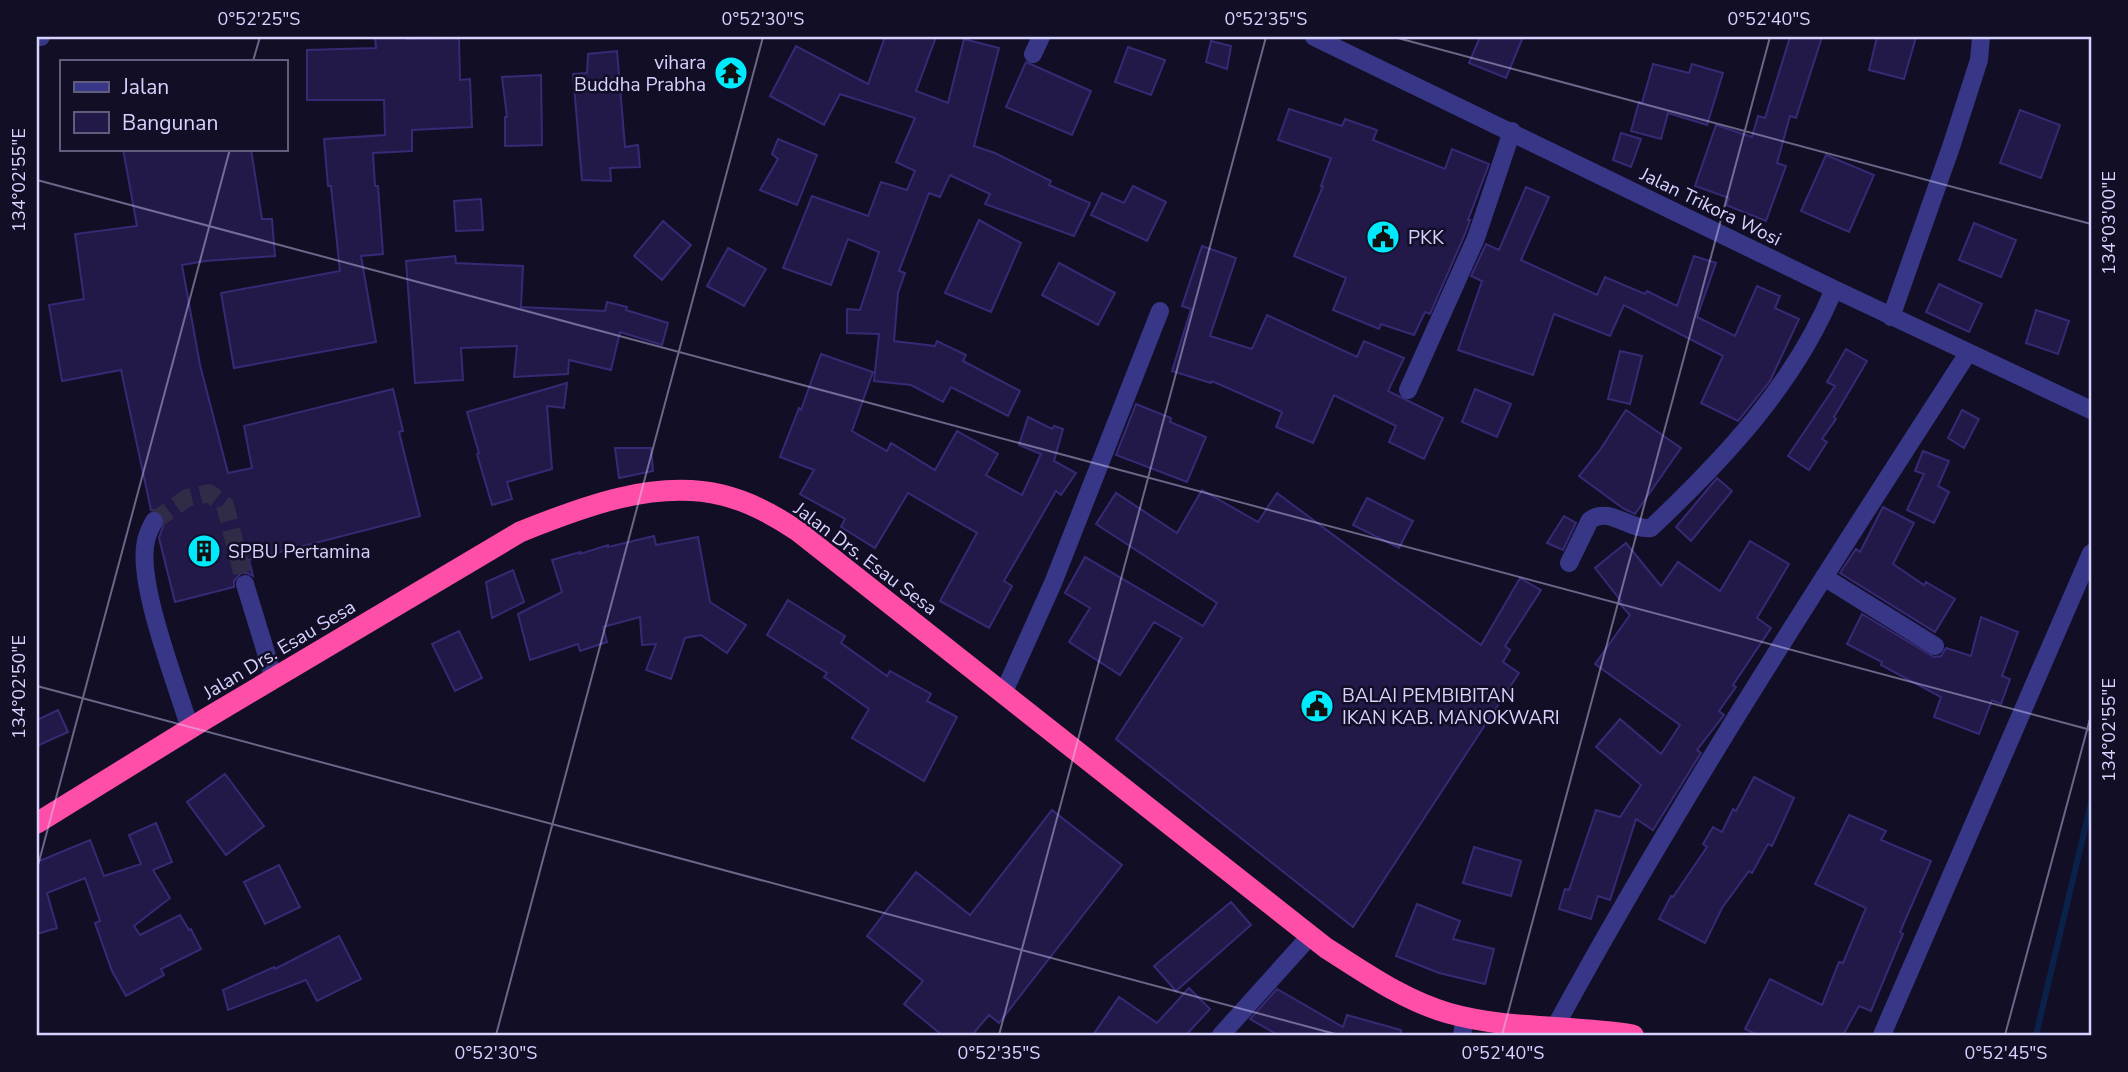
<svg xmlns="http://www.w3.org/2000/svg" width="2128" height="1072" font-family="'Nunito Sans',sans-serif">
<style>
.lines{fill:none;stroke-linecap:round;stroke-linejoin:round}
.stream{stroke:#0a224a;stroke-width:6}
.building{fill:#221948;stroke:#372a75;stroke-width:2}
.minor-tunnel{stroke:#302c47;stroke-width:18;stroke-dasharray:18 9;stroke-linecap:butt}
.minor{stroke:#383787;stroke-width:18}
.highway{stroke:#ff4ea7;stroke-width:21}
.ticks{fill:none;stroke:#d7d3ff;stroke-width:2;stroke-opacity:0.45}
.labels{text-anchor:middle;stroke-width:5;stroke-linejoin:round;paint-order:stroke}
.poi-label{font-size:19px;fill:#d7d3ff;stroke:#120e26;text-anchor:start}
.street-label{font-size:19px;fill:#d7d3ff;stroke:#120e26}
.neatline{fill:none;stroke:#d7d3ff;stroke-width:2.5}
.ticks-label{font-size:18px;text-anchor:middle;fill:#d7d3ff}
</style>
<rect width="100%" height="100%" fill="#120e26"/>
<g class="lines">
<!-- stream -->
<path class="stream" d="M2036,1035L2091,803"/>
</g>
<!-- building -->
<path class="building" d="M375,37H407V39L459,38L460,80L470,79L472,127L412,130V151L373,153L375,186H378L383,254L361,256L376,342L234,368L221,293L340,271L331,186H328L324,139L385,135L384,100H307V50L376,48Z
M885,37H936L916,91L948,103L964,39L999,48L974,146L995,153L1051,181L1049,185L1090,203L1074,236L985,204L990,194L950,175L940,197L929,193L899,271L905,273L898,293L894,341L935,346L937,341L966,355L963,361L1020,391L1008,416L951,387L943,402L911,385L874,381L879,334L847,333V309L860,310L879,252L848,239L831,285L783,268L812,196L868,216L881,182L907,190L915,171L896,162L915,118L840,94L824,125L770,96L796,46L868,84Z
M1480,37H1523L1506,78L1469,63Z
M1790,37H1822L1796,118L1790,116L1777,163L1786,166L1766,221L1726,205L1729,198L1695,186L1716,125L1752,137L1758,116L1765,118Z
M1877,37H1916L1904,79L1869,70Z
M1211,41L1231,46L1227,69L1206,62Z
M1128,47L1165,60L1151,95L1115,82Z
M617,51L625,147L638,145L640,167L610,168L611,181L582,180L573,74L587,73L588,54Z
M1026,62L1091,91L1072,135L1006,107Z
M1653,64L1689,73L1692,64L1723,73L1707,125L1668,113L1661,139L1631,131L1639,102L1642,103Z
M541,75L542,145L505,146V117H507L502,77Z
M1289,109L1342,126L1345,119L1377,130L1373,140L1445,169L1452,149L1489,164L1468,220H1470L1465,234L1430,314L1425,312L1414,335L1381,324L1379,329L1333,310L1346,278L1294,256L1323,186H1321L1331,158L1278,140Z
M2020,110L2060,125L2041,178L2000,163Z
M1621,133L1641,139L1631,167L1613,160Z
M778,139L817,155L797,205L760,190L778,159L772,154Z
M123,149H251L262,219H272L275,256L205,261L182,265L200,365L228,473L252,468L244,426L393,389L403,431L399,432L420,516L249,560L253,576L247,573H241L234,581V587L175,602L159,538L165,520L160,511L151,510L121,370L62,381L49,305L84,299L75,234L137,226Z
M1826,155L1874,175L1849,232L1801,211Z
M1133,186L1166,202L1147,241L1091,215L1102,193L1124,203Z
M1526,187L1549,197L1521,260L1597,295L1605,277L1645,294L1647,291L1677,306L1694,256L1716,263L1697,317L1735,336L1757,286L1780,296L1775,308L1799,319L1770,381L1738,421L1701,403L1723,356L1624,305L1610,336L1554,314L1533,375L1458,350L1482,281L1471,276L1486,244L1499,250Z
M481,199L483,230L456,231L454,201Z
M979,220L1021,243L991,312L945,293Z
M663,221L691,245L662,280L634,256Z
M1974,223L2016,240L2001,277L1959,260Z
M1202,246L1236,258L1210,336L1252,349L1267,315L1357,357L1364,341L1404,358L1388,391L1443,418L1424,459L1389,442L1396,426L1334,395L1313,443L1276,427L1282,412L1212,381L1211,383L1172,371L1191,309L1182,306Z
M728,248L766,269L744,306L707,286Z
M455,256L456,263L523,266L521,307L605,311L607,302L627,307L626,310L668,323L662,345L620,332L611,370L569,360L568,374L514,377L517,346L461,348L463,380L415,383L406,261Z
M1059,263L1115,293L1098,325L1042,295Z
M1939,284L1982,304L1969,332L1926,312Z
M2036,310L2069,321L2058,354L2026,343Z
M1846,349L1867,361L1834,417L1836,419L1822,439L1827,442L1809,470L1788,456L1835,386L1827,382Z
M1620,351L1642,356L1630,404L1608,399Z
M821,354L873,372L852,431L887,451L891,443L935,470L957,431L998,454L986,475L1022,495L1041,454L1019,445L1028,417L1052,429L1054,426L1063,429L1054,461L1076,473L1061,495L1056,491L1004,581L1012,586L989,628L940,601L977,533L908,493L875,548L841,527L845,519L800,494L814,470L780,457L799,408L801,410Z
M567,383L564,408L547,406L552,469L507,482L512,499L492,505L477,454L479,453L467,412Z
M1475,389L1511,404L1497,437L1462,422Z
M1136,404L1171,418L1170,422L1206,437L1187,482L1116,455Z
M1626,410L1681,448L1635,514L1624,509L1579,476L1600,450Z
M1962,410L1979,419L1964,448L1948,438Z
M615,448H651L653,471L619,478Z
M1923,451L1949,461L1938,486L1949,492L1934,523L1907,510L1924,474L1915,471Z
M1717,478L1732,491L1691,541L1676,527Z
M1202,490L1258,522L1277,493L1481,645L1520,578L1541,590L1505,646L1510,650L1503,662L1519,673L1353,927L1116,739L1182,638L1154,622L1120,675L1069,642L1090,608L1065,593L1085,557L1203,626L1217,603L1096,524L1116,493L1177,533Z
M1367,498L1413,521L1399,548L1353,525Z
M1883,507L1914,523L1893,564L1924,585L1926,582L1955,599L1935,632L1840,573L1856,549L1860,552Z
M1564,516L1576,523L1563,550L1547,543Z
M654,536L656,545L698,537L710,602L746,625L727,653L701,635L685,638L671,679L646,670L656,644L642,645L640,617L603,627L607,642L580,651L578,644L530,660L518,614L562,592L552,560L580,552V554L608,545V547Z
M1750,541L1789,564L1757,618L1771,628L1733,685L1736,687L1719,711L1724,715L1697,750L1701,753L1653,830L1636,819L1610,900L1598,896L1591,919L1559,909L1565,889L1569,890L1596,810L1620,817L1641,785L1596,747L1620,719L1661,754L1680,725L1595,664L1630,615L1619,603L1621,601L1595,568L1626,543L1661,586L1678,562L1720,591Z
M513,570L524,602L492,618L486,582Z
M788,600L845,636L841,643L887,676L890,671L931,694L927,701L957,717L924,781L852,738L869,709L824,677L827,673L767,635Z
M1862,614L1934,657L1941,656L1946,648L1971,656L1981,617L2018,632L2002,676L2010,679L2001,704L1992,700L1979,734L1934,717L1941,697L1881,665L1882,662L1847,644Z
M459,631L482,678L455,691L432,644Z
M58,710L68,732L37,746V720Z
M225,774L264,826L226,855L187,802Z
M1754,777L1794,798L1772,846L1768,844L1752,873L1749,871L1722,908L1705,943L1659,919L1671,896L1673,897L1707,847L1703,844L1713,827L1722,832L1733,809L1736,811Z
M1052,810L1122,865L999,1023L989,1015L972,1035H942L904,1004L923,981L867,936L916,872L970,915Z
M1849,815L1886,831L1881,840L1931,861L1900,932L1903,934L1871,1011L1859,1006L1843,1035H1758L1745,1029L1770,979L1822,1005L1839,962L1843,963L1866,908L1815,884Z
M156,823L172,862L153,870L170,898L134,926L140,935L180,915L189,930L191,929L201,949L161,969L164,975L126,996L112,971L95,923L100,921L85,878L47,893L57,928L37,934V862L90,840L104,876L141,864L129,835Z
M1474,847L1521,861L1511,896L1463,883Z
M279,865L300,907L265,924L244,882Z
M1231,902L1251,925L1176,991L1154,966Z
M1417,904L1460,921L1453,939L1494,949L1485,984L1439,973L1396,956Z
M339,936L361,979L317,1001L306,980L228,1010L223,990L274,967L275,969Z
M1189,988L1210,1009L1186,1035H1093L1119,997L1157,1023Z
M1277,989L1343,1027L1347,1015L1401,1030V1035H1278L1250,1019Z"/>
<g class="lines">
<!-- minor-tunnel -->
<path class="minor-tunnel" d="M154,521L187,498L209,493L225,505L245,584"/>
<!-- minor -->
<path class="minor" d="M37,37H41
M1314,37L1834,289L2091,410
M1033,54L1041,37
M1891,317L1951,147L1979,60L1981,37
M1408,390L1476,238L1512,131
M154,521C151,527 147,534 146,541C136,582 177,685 190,729
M1569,563L1590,520C1610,506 1630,531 1651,528C1724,459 1795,384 1834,289
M1824,577L1935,646
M245,584L274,679
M1003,694L1053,583L1160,311
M1554,1029C1680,797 1825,575 1968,353
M1221,1035L1311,935
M1462,1035L1465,1017
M1882,1035L2091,553"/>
<!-- highway -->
<path class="highway" d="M37,823L207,718L520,532C582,507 655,479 722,495C751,502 776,516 799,532L1326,948C1364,972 1403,1000 1448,1013C1508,1030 1571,1025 1633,1035"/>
</g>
<!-- ticks -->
<path class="ticks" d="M1394,37L2091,224M253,61L260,37M37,180L2091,730M37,686L1339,1035M37,869L230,149M496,1035L763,37M999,1035L1266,37M1502,1035L1770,37M2005,1035L2091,715"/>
<!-- icons -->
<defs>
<symbol id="temple-disc" viewBox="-11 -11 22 22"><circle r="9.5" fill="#00eafe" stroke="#120e26"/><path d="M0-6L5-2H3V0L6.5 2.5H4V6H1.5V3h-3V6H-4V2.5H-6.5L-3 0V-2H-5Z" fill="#111"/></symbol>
<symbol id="civic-disc" viewBox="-11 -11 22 22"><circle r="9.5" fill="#00eafe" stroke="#120e26"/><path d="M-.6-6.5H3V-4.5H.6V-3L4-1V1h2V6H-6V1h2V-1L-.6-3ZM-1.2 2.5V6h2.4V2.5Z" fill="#111"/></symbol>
<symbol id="building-disc" viewBox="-11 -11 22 22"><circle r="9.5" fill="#00eafe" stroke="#120e26"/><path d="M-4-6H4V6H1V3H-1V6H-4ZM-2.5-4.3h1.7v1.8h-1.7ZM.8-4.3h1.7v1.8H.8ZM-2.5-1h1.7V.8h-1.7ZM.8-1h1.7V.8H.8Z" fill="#111"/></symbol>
</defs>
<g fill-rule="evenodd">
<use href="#temple-disc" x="712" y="54" width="38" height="38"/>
<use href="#civic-disc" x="1364" y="218" width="38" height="38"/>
<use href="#building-disc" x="185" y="532" width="38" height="38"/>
<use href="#civic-disc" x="1298" y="687" width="38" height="38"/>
</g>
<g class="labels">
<!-- poi labels -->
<g class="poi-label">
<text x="706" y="69" text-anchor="end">vihara<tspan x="706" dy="22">Buddha Prabha</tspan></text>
<text x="1408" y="244">PKK</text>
<text x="228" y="558">SPBU Pertamina</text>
<text x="1342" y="702">BALAI PEMBIBITAN<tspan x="1342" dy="22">IKAN KAB. MANOKWARI</tspan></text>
</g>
<!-- street labels -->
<g class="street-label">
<text transform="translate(1711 206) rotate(26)" y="7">Jalan Trikora Wosi</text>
<text transform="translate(866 558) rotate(37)" y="7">Jalan Drs. Esau Sesa</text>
<text transform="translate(279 649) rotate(-31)" y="7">Jalan Drs. Esau Sesa</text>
</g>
</g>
<!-- border -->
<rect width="2128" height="1072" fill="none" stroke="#120e26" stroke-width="77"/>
<!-- legend -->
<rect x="60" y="60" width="228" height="91" fill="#120e26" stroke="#615d7d" stroke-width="2"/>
<rect x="74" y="82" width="35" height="10" fill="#383787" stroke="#615d7d" stroke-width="2"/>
<text x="122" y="94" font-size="21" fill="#d7d3ff">Jalan</text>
<rect x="74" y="112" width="35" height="21" fill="#221948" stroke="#615d7d" stroke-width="2"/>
<text x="122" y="130" font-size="21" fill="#d7d3ff">Bangunan</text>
<rect x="38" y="38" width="2052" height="996" class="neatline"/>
<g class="ticks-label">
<text x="259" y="25">0°52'25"S</text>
<text x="763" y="25">0°52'30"S</text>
<text x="1266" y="25">0°52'35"S</text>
<text x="1769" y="25">0°52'40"S</text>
<text transform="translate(19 180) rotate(-90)" y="6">134°02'55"E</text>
<text transform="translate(2109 223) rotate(-90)" y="6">134°03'00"E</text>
<text transform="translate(19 687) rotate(-90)" y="6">134°02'50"E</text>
<text transform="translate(2109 730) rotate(-90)" y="6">134°02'55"E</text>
<text x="496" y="1059">0°52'30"S</text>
<text x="999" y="1059">0°52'35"S</text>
<text x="1503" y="1059">0°52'40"S</text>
<text x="2006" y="1059">0°52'45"S</text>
</g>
</svg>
